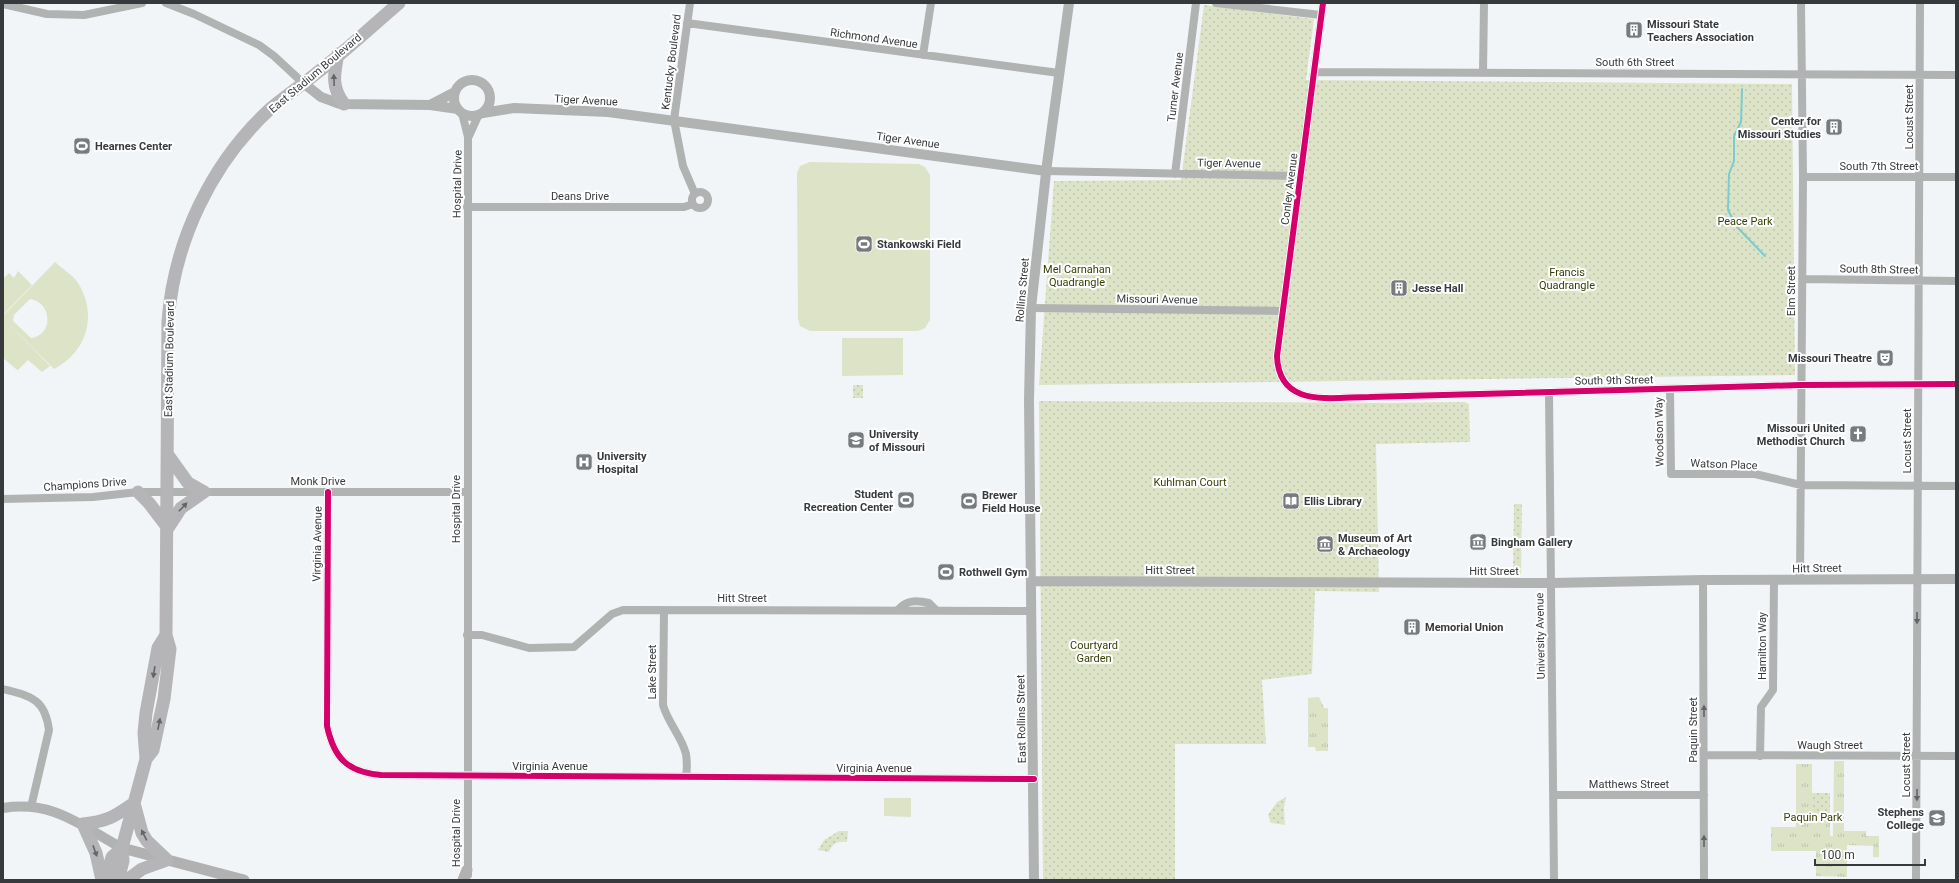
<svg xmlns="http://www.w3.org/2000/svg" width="1959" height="883" font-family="Roboto,sans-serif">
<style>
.grass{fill:#dce3c7;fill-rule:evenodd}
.park{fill:url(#park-tufts)}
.garden{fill:url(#garden-dots)}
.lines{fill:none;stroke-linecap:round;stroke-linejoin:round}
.stream{stroke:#79cdcf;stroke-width:2}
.minor{stroke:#b1b2b2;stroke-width:8}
.tertiary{stroke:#b1b2b2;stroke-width:10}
.secondary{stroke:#b1b1b1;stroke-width:11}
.primary{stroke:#b5b4b6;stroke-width:13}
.cycleway-casing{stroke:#fff;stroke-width:8}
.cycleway{stroke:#d6006c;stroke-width:6}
.oneway{fill:#636567}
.oneway2{fill:#626466}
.labels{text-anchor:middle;stroke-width:4;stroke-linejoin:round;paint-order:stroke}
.poi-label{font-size:11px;font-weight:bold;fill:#373a3d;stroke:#fff;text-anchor:start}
.street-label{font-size:11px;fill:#373a3d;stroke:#fff}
.park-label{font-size:11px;fill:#373f00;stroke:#fff}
</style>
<defs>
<pattern id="park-tufts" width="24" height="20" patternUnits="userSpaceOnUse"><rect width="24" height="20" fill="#dce3c7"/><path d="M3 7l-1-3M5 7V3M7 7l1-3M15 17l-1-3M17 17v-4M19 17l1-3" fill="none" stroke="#bdc4ac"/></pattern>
<pattern id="garden-dots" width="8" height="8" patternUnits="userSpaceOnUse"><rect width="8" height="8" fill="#dce3c7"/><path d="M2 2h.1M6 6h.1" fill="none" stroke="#bdc4ac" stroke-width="1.8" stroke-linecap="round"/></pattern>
</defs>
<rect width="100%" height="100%" fill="#f2f5f8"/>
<!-- grass -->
<path class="grass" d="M810,162L919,164L925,167L930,175V320L925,328L918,331H810L800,326L798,319L797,173L800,166Z
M55,262C62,269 73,275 78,283C98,315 87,352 54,369L5,320L50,366L42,372L28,360L18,370L16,369L3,358V279L9,273L14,278L18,271L32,285L5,313L4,315ZM30,299C52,302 54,335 31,338L13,321L14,315Z
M842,338H903V375L842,376Z
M884,798H911V817L884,816Z"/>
<!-- park -->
<path class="park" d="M1319,697L1324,708H1328V751H1316L1315,747H1308V698Z
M1834,761H1844V831H1866V836H1879V857H1873V846L1847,845V877L1816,876V851H1771V827H1796V764H1812V793H1830V836H1833Z"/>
<!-- garden -->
<path class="garden" d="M1204,5L1314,19L1306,80L1792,84L1795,375L1039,385L1054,181L1181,180Z
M853,385H863V398H853Z
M1039,401L1388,403L1464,402L1469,404L1470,442L1376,444L1379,592L1315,591L1312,674L1262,680L1266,744H1175V880H1043Z
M1514,504H1522L1521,575H1513Z
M1812,793H1830V822H1815C1815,811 1809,805 1812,793Z
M1286,797L1284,808L1285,825L1271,823L1268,815L1277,802Z
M839,831H848L847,842C838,840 832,844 829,852L818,850L824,840Z"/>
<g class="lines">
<!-- stream -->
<path class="stream" d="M1742,89L1741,122L1734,136V161L1729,174L1728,210L1737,227L1765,256"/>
<!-- minor -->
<path class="minor" d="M166,3L194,14L259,45L274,56L302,82
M690,3L674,120L683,166L695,194
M1216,3L1321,15
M1323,3L1277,356C1279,409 1331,397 1369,397L1801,385L1956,384
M3,4L47,14L84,15L142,3
M687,23L1059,73
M923,55L931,3
M1314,72L1956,75
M1483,73L1484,3
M462,113L468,137V875
M469,136L478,116
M1046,171L1301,176
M1175,174L1196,3
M1803,177H1956
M692 200a8 8 0 1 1 16 0a8 8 0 1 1-16 0Z
M467,207H684L693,204
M1802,279L1956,281
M1031,308L1283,311
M1670,389L1671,474H1755L1801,485L1956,486
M1549,392L1554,880
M328,492L327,726C334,758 347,772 381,775L1034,779
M3,499L93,497L138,492H467
M1703,580L1704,880
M1800,580L1803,177L1801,3
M664,610L663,705C668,723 682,737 686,754C687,761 687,770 686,777
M898,610C906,600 916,600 929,603L936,610
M467,635H482L529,648L574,647L612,614L623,610L1032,611
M3,689C30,696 45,698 49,730L31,807
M1704,755L1956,756
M1760,756L1761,707L1773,690L1774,580
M1554,795H1704
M1916,880L1920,3"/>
<!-- tertiary -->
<path class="tertiary" d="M454 98a18 18 0 1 1 36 0a18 18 0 1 1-36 0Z
M302,82L321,97L340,104L430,105L458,109
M430,105L455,92
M483,113L514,108L608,112L1046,171
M1031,581L1551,583L1703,580L1956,579
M3,808C54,800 81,826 122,848
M1034,880L1029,400L1031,308L1047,164L1069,3"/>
<!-- secondary -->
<path class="secondary" d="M122,848L244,880
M463,880L467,870"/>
<!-- primary -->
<path class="primary" d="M338,54C334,74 331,87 344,104
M138,492L149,503L168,528L181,508L204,492L188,483L168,455
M146,759L153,750L164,699L170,649L166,635L168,321C174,242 211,163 270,109C285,96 302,85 318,72C346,51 372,26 399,3
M102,880L96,853L83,824C108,821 114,817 134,803L142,833L147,841L167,860L142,869L127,880
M106,880L112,857L122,848
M118,880L123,861L122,848L146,759L144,733L146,713L158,648L166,635"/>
<defs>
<path id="cycleway" d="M1323,3L1277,356C1279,409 1331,397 1369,397L1801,385L1956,384
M328,492L327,726C334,758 347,772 381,775L1034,779"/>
</defs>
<!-- cycleway casing -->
<use href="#cycleway" class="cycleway-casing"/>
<!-- cycleway -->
<use href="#cycleway" class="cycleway"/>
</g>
<!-- one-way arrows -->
<defs><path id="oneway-solid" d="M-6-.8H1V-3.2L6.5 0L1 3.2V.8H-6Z"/></defs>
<g class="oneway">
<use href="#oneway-solid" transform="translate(334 80) rotate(-92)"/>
<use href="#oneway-solid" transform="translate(183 507) rotate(-46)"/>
<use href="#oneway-solid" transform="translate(154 672) rotate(99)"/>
<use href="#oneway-solid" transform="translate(159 724) rotate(-79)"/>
<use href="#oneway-solid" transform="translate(144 835) rotate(-117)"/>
<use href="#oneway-solid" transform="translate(95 851) rotate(70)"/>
</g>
<g class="oneway2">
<use href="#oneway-solid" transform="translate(1917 618) rotate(90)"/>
<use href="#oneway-solid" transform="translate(1704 711) rotate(-90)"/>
<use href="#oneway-solid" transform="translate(1917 795) rotate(91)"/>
<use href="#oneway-solid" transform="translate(1704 841) rotate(-90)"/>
</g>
<!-- icons -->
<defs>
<symbol id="building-square" viewBox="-11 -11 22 22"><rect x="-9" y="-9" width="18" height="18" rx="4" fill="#787b7e" stroke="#fff"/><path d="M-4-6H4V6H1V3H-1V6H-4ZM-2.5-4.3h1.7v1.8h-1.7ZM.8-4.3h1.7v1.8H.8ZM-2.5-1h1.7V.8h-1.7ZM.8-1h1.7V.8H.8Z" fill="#fff"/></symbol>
<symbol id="stadium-square" viewBox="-11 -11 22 22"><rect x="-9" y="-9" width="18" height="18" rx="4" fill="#787b7e" stroke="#fff"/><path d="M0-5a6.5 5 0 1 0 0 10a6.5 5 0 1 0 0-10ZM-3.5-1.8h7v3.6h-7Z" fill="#fff"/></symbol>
<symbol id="theatre-square" viewBox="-11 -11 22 22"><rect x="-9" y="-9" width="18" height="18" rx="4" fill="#787b7e" stroke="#fff"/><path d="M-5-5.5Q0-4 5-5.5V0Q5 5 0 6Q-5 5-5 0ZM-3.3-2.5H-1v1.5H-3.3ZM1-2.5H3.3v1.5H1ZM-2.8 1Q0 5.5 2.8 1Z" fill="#fff"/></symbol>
<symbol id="church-square" viewBox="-11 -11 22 22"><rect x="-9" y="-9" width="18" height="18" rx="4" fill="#787b7e" stroke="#fff"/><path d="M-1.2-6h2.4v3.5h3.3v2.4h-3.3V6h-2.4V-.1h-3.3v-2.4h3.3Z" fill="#fff"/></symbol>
<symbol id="university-square" viewBox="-11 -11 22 22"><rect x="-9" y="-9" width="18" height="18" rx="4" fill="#787b7e" stroke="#fff"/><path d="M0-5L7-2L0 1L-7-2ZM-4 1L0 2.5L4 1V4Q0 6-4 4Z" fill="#fff"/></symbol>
<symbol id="hospital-square" viewBox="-11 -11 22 22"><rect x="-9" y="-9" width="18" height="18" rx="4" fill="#787b7e" stroke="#fff"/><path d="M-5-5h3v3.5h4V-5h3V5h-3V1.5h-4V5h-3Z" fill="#fff"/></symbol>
<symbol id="library-square" viewBox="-11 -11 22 22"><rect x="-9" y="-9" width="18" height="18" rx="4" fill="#787b7e" stroke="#fff"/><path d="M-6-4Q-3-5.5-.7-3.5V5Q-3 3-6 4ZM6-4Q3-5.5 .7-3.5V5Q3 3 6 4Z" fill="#fff"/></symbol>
<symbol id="museum-square" viewBox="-11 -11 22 22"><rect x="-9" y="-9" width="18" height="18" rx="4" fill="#787b7e" stroke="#fff"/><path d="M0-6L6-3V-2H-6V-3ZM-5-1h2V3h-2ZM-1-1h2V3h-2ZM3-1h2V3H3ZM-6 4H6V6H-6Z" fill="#fff"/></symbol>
</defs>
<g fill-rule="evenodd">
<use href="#building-square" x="1624" y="20" width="20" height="20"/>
<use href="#building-square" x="1824" y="117" width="20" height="20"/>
<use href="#stadium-square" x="72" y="136" width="20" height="20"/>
<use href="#stadium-square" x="854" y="234" width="20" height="20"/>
<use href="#building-square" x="1389" y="278" width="20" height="20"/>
<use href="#theatre-square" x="1875" y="348" width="20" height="20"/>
<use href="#church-square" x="1848" y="424" width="20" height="20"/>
<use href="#university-square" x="846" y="430" width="20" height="20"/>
<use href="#hospital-square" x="574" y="452" width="20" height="20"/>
<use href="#stadium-square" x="896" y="490" width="20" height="20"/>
<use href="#stadium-square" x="959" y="491" width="20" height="20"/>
<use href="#library-square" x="1281" y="491" width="20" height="20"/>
<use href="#museum-square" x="1468" y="532" width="20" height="20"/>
<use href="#museum-square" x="1315" y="534" width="20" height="20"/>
<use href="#stadium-square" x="936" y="562" width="20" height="20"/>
<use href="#building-square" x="1402" y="617" width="20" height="20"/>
<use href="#university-square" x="1927" y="808" width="20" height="20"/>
</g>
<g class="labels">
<!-- poi labels -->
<g class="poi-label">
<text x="1647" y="28">Missouri State<tspan x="1647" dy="13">Teachers Association</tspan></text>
<text x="1821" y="125" text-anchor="end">Center for<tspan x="1821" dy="13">Missouri Studies</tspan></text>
<text x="95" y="150">Hearnes Center</text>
<text x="877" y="248">Stankowski Field</text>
<text x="1412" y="292">Jesse Hall</text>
<text x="1872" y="362" text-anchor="end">Missouri Theatre</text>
<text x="1845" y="432" text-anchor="end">Missouri United<tspan x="1845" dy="13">Methodist Church</tspan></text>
<text x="869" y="438">University<tspan x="869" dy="13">of Missouri</tspan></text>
<text x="597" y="460">University<tspan x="597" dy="13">Hospital</tspan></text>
<text x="893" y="498" text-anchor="end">Student<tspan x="893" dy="13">Recreation Center</tspan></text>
<text x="982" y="499">Brewer<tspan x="982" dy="13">Field House</tspan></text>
<text x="1304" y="505">Ellis Library</text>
<text x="1338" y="542">Museum of Art<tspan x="1338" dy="13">&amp; Archaeology</tspan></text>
<text x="1491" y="546">Bingham Gallery</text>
<text x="959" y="576">Rothwell Gym</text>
<text x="1425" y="631">Memorial Union</text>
<text x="1924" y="816" text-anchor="end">Stephens<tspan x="1924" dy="13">College</tspan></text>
</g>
<!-- street labels -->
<g class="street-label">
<text transform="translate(874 38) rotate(8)" y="4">Richmond Avenue</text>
<text transform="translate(671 62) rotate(-83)" y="4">Kentucky Boulevard</text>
<text x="1635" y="66">South 6th Street</text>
<text transform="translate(315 73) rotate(-40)" y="4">East Stadium Boulevard</text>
<text transform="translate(1175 87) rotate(-83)" y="4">Turner Avenue</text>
<text transform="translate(586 100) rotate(3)" y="4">Tiger Avenue</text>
<text transform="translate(1909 117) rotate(-90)" y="4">Locust Street</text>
<text transform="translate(908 140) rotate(8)" y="4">Tiger Avenue</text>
<text transform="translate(1229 163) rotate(1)" y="4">Tiger Avenue</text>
<text x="1879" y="170">South 7th Street</text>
<text transform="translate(457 184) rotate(-89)" y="4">Hospital Drive</text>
<text transform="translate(1289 189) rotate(-83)" y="4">Conley Avenue</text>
<text x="580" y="200">Deans Drive</text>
<text transform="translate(1879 269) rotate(1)" y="4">South 8th Street</text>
<text transform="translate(1022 290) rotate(-85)" y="4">Rollins Street</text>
<text transform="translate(1791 291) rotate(-90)" y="4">Elm Street</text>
<text transform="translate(1157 299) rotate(1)" y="4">Missouri Avenue</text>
<text transform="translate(169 359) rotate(-89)" y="4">East Stadium Boulevard</text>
<text transform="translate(1614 380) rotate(-1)" y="4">South 9th Street</text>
<text transform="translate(1659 432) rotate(-91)" y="4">Woodson Way</text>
<text transform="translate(1907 441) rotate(-90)" y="4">Locust Street</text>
<text transform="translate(1724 464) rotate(2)" y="4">Watson Place</text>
<text x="318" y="485">Monk Drive</text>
<text transform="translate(85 484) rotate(-4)" y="4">Champions Drive</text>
<text transform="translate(456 509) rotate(-90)" y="4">Hospital Drive</text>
<text transform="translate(317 544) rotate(-89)" y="4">Virginia Avenue</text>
<text transform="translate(1817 568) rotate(-1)" y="4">Hitt Street</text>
<text x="1170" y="574">Hitt Street</text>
<text x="1494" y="575">Hitt Street</text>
<text x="742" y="602">Hitt Street</text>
<text transform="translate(1540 636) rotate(-91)" y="4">University Avenue</text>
<text transform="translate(1762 646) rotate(-90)" y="4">Hamilton Way</text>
<text transform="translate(652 672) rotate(-90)" y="4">Lake Street</text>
<text transform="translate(1021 719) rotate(-91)" y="4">East Rollins Street</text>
<text transform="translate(1693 730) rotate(-90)" y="4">Paquin Street</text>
<text x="1830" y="749">Waugh Street</text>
<text transform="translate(1906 765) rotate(-90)" y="4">Locust Street</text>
<text x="550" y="770">Virginia Avenue</text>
<text x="874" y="772">Virginia Avenue</text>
<text x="1629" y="788">Matthews Street</text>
<text transform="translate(456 833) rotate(-90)" y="4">Hospital Drive</text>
</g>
<!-- park labels -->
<g class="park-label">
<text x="1745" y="225">Peace Park</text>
<text x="1077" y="273">Mel Carnahan<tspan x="1077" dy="13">Quadrangle</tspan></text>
<text x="1567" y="276">Francis<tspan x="1567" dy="13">Quadrangle</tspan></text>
<text x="1190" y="486">Kuhlman Court</text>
<text x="1094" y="649">Courtyard<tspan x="1094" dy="13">Garden</tspan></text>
<text x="1813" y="821">Paquin Park</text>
</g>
</g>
<!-- border -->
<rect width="1959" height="883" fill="none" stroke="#373a3d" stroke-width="8"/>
<!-- scale -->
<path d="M1815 859v6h110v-6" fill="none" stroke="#373a3d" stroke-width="2"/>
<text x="1821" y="859" font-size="12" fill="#373a3d" stroke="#ffffff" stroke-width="3" paint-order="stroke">100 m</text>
</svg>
